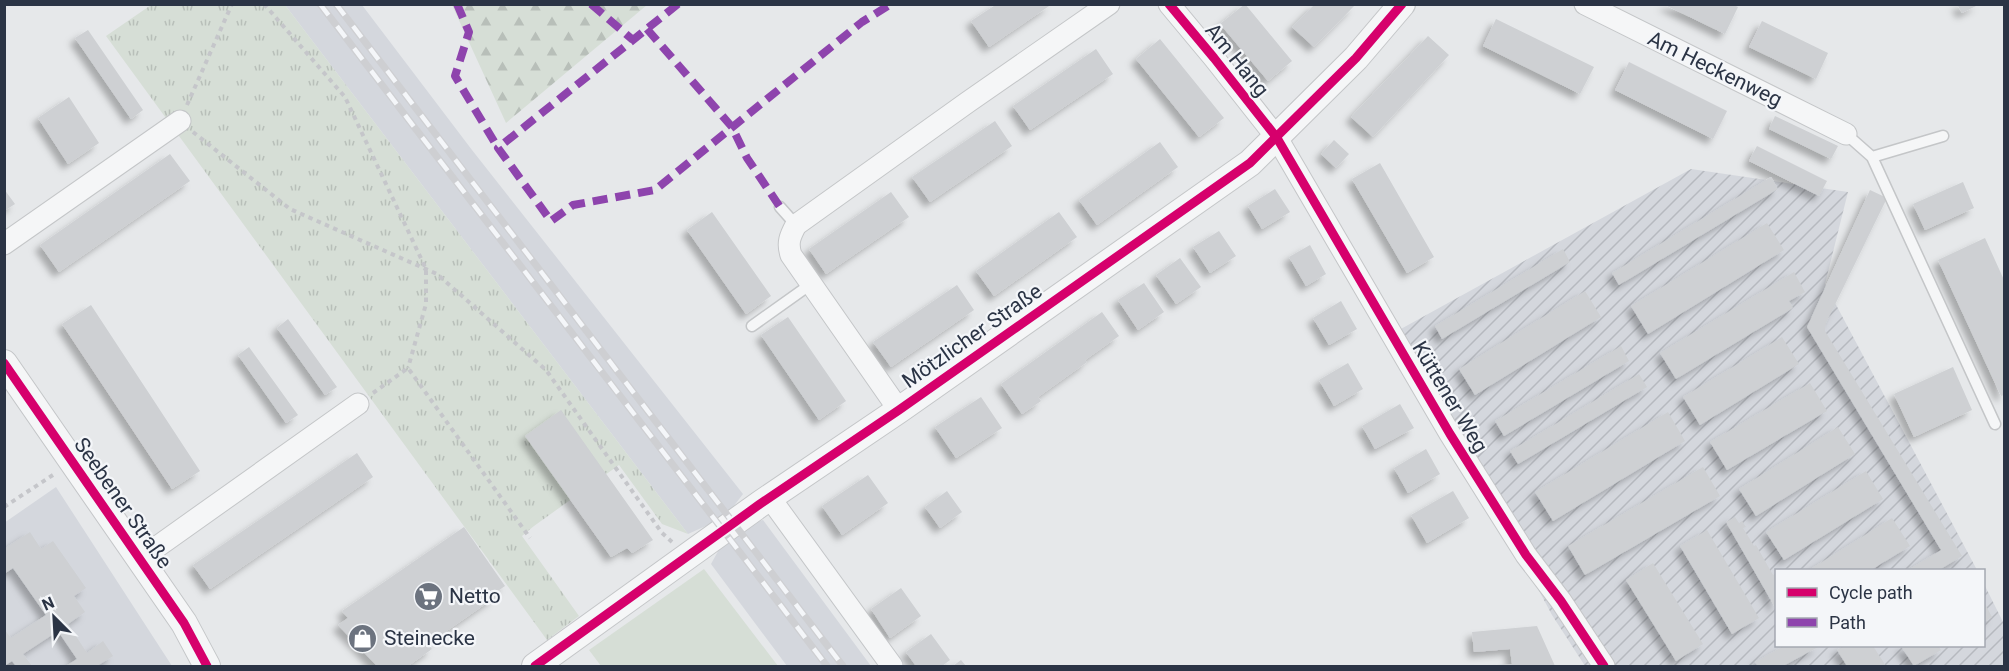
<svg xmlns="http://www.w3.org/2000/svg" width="2009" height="671" font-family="Roboto,sans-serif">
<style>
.built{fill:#d4d7dd}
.industrial{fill:url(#industrial-furrows)}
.grass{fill:url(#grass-tufts)}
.forest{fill:url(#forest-firs)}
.garden{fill:#d6ded6}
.building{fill:#ced0d3;filter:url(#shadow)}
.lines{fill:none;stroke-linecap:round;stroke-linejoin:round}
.service-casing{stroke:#c4c6c8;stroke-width:13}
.minor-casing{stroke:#c4c6c8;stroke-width:23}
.tertiary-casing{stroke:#c4c6c8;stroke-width:28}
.path{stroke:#c5c6ca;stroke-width:4;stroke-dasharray:4.5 4.5;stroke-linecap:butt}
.service{stroke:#f5f6f7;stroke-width:10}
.minor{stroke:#f5f6f7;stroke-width:21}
.tertiary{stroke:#f5f6f7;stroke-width:26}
.rail-casing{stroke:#cecfd2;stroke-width:7}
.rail{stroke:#f4f6f9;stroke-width:4.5;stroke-dasharray:14;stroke-linecap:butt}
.quiet{stroke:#8e44ad;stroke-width:8;stroke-dasharray:15 8;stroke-linecap:butt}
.cycleway-casing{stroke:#f4f6f9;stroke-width:13}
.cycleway{stroke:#d6006c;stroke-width:9}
.labels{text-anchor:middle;stroke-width:4.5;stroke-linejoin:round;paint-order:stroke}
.street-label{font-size:21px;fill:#2b3445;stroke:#f4f6f9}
.poi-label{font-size:21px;fill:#2b3445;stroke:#f4f6f9;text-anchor:start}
</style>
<defs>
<pattern id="industrial-furrows" width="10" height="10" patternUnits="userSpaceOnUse" patternTransform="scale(1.5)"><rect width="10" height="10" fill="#d4d7dd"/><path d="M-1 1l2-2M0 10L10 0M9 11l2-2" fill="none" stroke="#b6b9bf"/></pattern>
<pattern id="grass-tufts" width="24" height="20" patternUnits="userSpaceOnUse" patternTransform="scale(1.5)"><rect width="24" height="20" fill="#d6ded6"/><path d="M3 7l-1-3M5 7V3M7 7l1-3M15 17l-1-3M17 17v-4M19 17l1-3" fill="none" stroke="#b8bfb9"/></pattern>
<pattern id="forest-firs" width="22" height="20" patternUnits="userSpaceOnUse" patternTransform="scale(1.5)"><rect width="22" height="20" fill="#d6ded6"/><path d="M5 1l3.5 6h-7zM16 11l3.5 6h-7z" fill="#b8bfb9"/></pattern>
<filter id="shadow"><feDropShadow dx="-5.5" dy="5.5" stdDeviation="3" flood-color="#0004"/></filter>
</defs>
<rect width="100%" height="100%" fill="#e6e8ea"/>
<!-- built -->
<path class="built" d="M285,5H362L472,150L743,494L733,507L747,525L763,520L871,666H787L711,564L722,544L708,525L688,534Z
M56,487L172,666H5L4,523Z"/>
<!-- industrial -->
<path class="industrial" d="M1691,169L1848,192L1825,284L1977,570H1776V646H1984V584L2004,624V666H1585L1552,615L1399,330Z"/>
<!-- grass -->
<path class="grass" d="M151,5H285L688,534L662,524L619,465L534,526L522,536L579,616L547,640L106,36Z"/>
<!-- forest -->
<path class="forest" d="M452,5H647L506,123Z"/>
<!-- garden -->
<path class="garden" d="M704,569L778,666H601L589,650Z"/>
<!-- building -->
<path class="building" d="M997,4H1052L989,47L971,21Z
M1245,4L1292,61L1268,81L1220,24Z
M1663,4H1732L1738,7L1725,34Z
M1957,4H1980L1962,13Z
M1314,5H1355L1314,47L1292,27Z
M1496,19L1594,67L1580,94L1483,46Z
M1762,21L1828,53L1816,79L1749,47Z
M88,30L143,110L131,119L75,38Z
M1428,36L1449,55L1373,137L1351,117Z
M1160,39L1224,118L1199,137L1136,59Z
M1096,49L1113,74L1030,130L1013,106Z
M1629,62L1727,111L1713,139L1615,90Z
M69,97L99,143L68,164L38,118Z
M1775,116L1838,146L1831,159L1769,129Z
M995,121L1012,146L930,202L912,177Z
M1334,140L1349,154L1336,168L1321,154Z
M1160,142L1178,167L1097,225L1079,200Z
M1757,146L1827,181L1819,196L1749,161Z
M170,154L190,181L59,272L40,245Z
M1380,163L1434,257L1407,273L1352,179Z
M1771,177L1778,189L1619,285L1612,273Z
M1963,182L1974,208L1925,230L1913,204Z
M4,189L15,204L4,211Z
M1275,189L1290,212L1262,229L1248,206Z
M1870,190L1887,198L1826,323L1825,331L1962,556L1939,570H1908L1941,550L1807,327Z
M891,192L909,217L826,274L809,249Z
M712,212L771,296L746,314L687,230Z
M1059,212L1077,237L994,296L976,271Z
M1767,223L1784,250L1648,334L1631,306Z
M1219,231L1236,256L1210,273L1193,247Z
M1985,238L2004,280V395L2001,396L1938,260Z
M1310,245L1326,274L1306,286L1289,257Z
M1563,249L1570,262L1442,339L1435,326Z
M1180,258L1201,287L1176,304L1156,275Z
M1794,272L1805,292L1789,301L1793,308L1676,379L1660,353Z
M1144,283L1164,312L1138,330L1118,300Z
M957,285L974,310L891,367L873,342Z
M1585,291L1601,317L1475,395L1459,369Z
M1341,301L1357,329L1329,345L1313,318Z
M91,305L200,471L172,489L62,324Z
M1102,312L1119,336L1085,360L1087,362L1038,397L1041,401L1022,414L1001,384Z
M788,317L846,401L819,420L761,335Z
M288,319L337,387L325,395L277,328Z
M1782,337L1799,364L1700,425L1683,397Z
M1621,346L1629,361L1504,436L1495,421Z
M249,347L298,415L286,423L238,355Z
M1348,363L1363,389L1334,406L1319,380Z
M1953,367L1972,410L1914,437L1894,394Z
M1639,374L1647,387L1518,464L1510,451Z
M1810,383L1827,411L1727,470L1710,442Z
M981,397L1002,428L956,458L935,427Z
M1400,404L1414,428L1375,449L1362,426Z
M561,410L653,540L632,553L627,548L611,557L525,436Z
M1668,412L1685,441L1553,521L1535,492Z
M1838,427L1855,454L1756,516L1739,489Z
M1426,449L1440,474L1408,493L1394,468Z
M357,453L373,477L210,589L193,565Z
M1703,467L1720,496L1585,575L1568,546Z
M1866,471L1883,499L1784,560L1766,532Z
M868,475L888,503L842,535L822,506Z
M947,491L962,512L940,528L925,507Z
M1453,491L1469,518L1427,543L1411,515Z
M1735,517L1739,523L1742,521L1746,527L1743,528L1754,546L1756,545L1773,575L1776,573V609L1726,522Z
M1892,518L1910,546L1871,570H1809Z
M464,527L505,586L492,595L494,598L428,644L432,649L408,666H377L338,625L348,618L342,611Z
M1707,530L1759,618L1732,634L1680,546Z
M30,532L41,549L53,541L86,588L74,596L85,612L68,624L87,653L103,641L113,656L97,666H66L77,659L58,631L23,654L32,666H16L12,661L4,666V629L11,638L46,615L13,568L4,574V549Z
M1653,563L1703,644L1676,661L1626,580Z
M901,588L921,616L890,638L871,609Z
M1984,602L1992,617L1984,622Z
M1537,626L1555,666H1496V665L1512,664L1510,649L1474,652L1472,632Z
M931,634L950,660L942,666H916L906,652Z
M1784,646H1820L1783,666H1758L1755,662Z
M1844,646H1873L1886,666H1847L1837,650Z
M1901,646H1938L1941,650L1914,666Z
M961,660L966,666H953Z"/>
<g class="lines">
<defs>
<path id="service" d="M1846,134L1872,157L1995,424
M1872,157L1943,136
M780,207L796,225
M752,326L811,284"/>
<path id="minor" d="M1169,4L1214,58L1277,138L1450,434L1526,555L1561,601L1604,666
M1585,4L1846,134
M4,244L180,121
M899,410L791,255C787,243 790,236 796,225L968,102L1109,4
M770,498L892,666
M140,559L358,404"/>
<path id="tertiary" d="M4,363L184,623L207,666
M535,666L760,504L899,410L1250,163L1356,58L1402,4"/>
</defs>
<!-- service casing -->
<use href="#service" class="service-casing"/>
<!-- minor casing -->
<use href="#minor" class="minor-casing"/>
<!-- tertiary casing -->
<use href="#tertiary" class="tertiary-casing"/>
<!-- path -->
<path class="path" d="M264,4L345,97L426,269V304L408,368
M187,105L232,4
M193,132L290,209L437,274L546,370L662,533L672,542
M373,393L408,368L530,538
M4,507L56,473"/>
<!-- service -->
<use href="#service" class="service"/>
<!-- minor -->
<use href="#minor" class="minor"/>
<!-- tertiary -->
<use href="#tertiary" class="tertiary"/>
<defs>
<path id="rail" d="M320,4L827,666
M336,4L843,666"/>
</defs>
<!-- rail casing -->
<use href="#rail" class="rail-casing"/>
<!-- rail -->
<use href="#rail" class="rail"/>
<!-- quiet -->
<path class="quiet" d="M457,4L469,32L455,76L498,148
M591,4L633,40
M678,4L498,148L551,221L573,205L655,190L862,22L891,4
M647,29L732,127L747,158L780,207"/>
<defs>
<path id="cycleway" d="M1169,4L1214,58L1277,138L1450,434L1526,555L1561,601L1604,666
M4,363L184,623L207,666
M535,666L760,504L899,410L1250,163L1356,58L1402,4"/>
</defs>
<!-- cycleway casing -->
<use href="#cycleway" class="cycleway-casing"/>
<!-- cycleway -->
<use href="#cycleway" class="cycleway"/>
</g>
<!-- icons -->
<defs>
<symbol id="supermarket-disc" viewBox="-11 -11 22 22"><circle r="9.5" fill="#6c737f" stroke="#f4f6f9"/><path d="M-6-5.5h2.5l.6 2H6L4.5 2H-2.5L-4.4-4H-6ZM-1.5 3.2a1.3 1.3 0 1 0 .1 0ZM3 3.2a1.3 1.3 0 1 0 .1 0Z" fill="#fff"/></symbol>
<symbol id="shop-disc" viewBox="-11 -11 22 22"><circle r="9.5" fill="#6c737f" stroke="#f4f6f9"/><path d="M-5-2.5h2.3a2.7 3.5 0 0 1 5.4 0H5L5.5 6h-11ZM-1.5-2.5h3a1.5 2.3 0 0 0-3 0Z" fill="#fff"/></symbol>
</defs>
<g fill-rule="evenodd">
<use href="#supermarket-disc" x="412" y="580" width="33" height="33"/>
<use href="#shop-disc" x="346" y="622" width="33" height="33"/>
</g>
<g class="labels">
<!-- street labels -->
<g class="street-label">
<text transform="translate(1237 60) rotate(51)" y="7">Am Hang</text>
<text transform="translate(1715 69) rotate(26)" y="7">Am Heckenweg</text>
<text transform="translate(972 336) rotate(-35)" y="7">Mötzlicher Straße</text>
<text transform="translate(1450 397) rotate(59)" y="7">Küttener Weg</text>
<text transform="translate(123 503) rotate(55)" y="7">Seebener Straße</text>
</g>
<!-- poi labels -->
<g class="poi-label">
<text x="449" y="603">Netto</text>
<text x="384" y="645">Steinecke</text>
</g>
</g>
<!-- border -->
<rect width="2009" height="671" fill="none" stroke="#2b3445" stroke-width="12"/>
<!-- legend -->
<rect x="1775" y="569" width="210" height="78" fill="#f4f6f9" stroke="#a4a8b1" stroke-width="1.5"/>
<rect x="1787" y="588" width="30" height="9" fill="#d6006c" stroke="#a4a8b1" stroke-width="1.5"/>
<text x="1829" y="599" font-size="18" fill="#2b3445">Cycle path</text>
<rect x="1787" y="618" width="30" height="9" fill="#8e44ad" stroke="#a4a8b1" stroke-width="1.5"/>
<text x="1829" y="629" font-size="18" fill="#2b3445">Path</text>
<!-- north arrow -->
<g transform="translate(54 617) rotate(336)" stroke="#f4f6f9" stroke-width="4.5" paint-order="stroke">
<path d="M0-4.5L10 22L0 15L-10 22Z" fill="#2b3445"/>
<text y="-9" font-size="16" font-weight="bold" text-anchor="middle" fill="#2b3445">N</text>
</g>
</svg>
